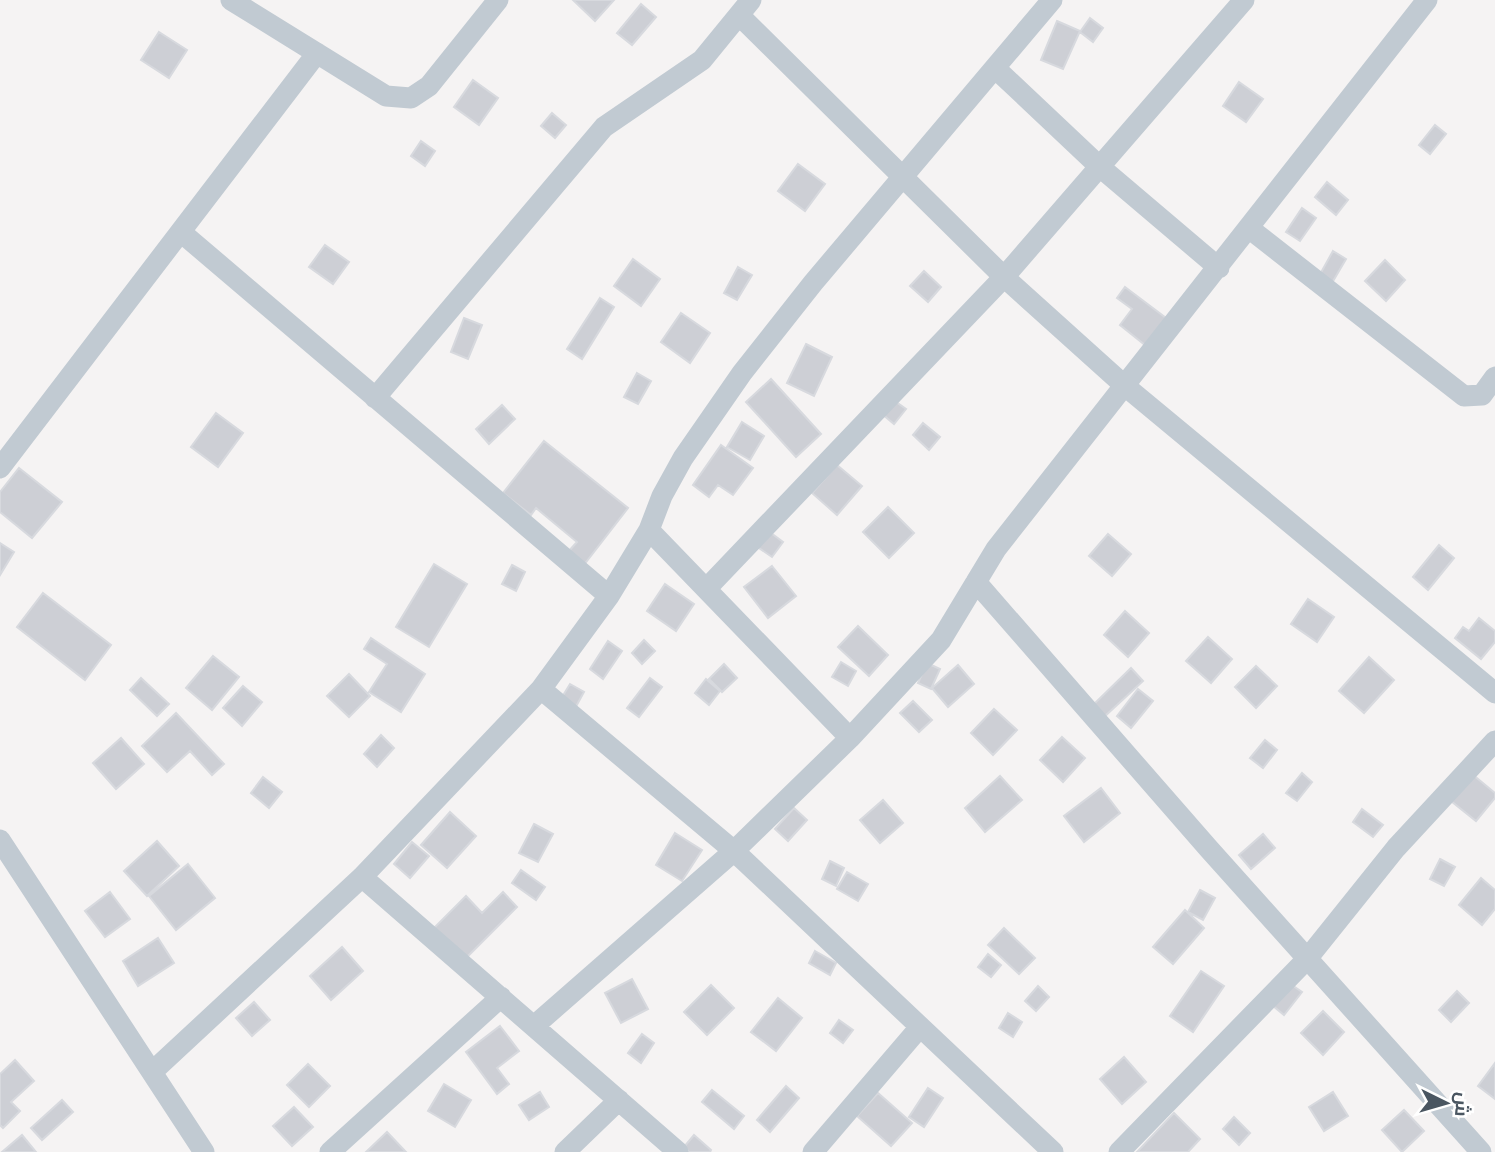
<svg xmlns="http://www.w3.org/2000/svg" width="1495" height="1152" font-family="'PT Sans Narrow',Cairo,sans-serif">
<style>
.building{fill:#cdcfd5;stroke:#d7d9de;stroke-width:2}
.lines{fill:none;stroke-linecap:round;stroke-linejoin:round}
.minor{stroke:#c1cad2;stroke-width:21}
</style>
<rect width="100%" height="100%" fill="#f5f3f3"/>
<!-- building -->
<path class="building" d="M573,0H614L595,21Z
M641,4L656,17L632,45L617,33Z
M1090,18L1103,28L1093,42L1080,32Z
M1057,21L1080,31L1063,69L1041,60Z
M159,32L187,50L169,78L141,60Z
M473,80L498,98L479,125L454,107Z
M1239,82L1263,99L1246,122L1223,106Z
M552,113L566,125L555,138L541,126Z
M1435,125L1446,134L1430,154L1419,145Z
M421,141L435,151L425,166L411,156Z
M798,164L825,184L805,211L778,191Z
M1327,182L1348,200L1336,215L1315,197Z
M1302,208L1316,218L1300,241L1286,232Z
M325,245L349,262L333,284L309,267Z
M1333,251L1346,259L1332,283L1319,276Z
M633,259L660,279L641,306L614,286Z
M1385,260L1405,280L1386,301L1365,281Z
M738,267L752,275L737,300L724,293Z
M924,271L941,287L928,302L910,286Z
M1125,287L1166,318L1145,345L1120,325L1132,309L1117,298Z
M600,298L614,307L582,359L567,349Z
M681,313L710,333L690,363L661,342Z
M464,318L482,325L468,359L451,352Z
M806,344L832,357L814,396L787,383Z
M637,373L651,381L638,404L624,397Z
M771,379L821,434L796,457L746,402Z
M892,399L906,409L894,424L881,413Z
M502,405L515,419L489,444L476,429Z
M216,413L243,433L218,467L191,447Z
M742,422L764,436L750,460L727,447Z
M923,423L940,437L929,450L913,435Z
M544,441L628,508L583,566L567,553L577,542L536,508L531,515L503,493Z
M721,445L753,468L733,495L718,485L709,497L693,485Z
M837,465L862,486L837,515L812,493Z
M19,468L62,502L32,538L0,512V492Z
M888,507L914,533L889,558L863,532Z
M767,530L783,542L772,557L756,546Z
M1108,534L1131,554L1112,576L1089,556Z
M0,543L14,552L0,575Z
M1439,545L1454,558L1428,590L1413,577Z
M434,564L467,584L429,647L396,627Z
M512,565L525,572L516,591L502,584Z
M772,566L796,596L768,618L744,587Z
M665,584L694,604L676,631L647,611Z
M43,593L111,645L85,680L17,627Z
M1308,599L1334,617L1317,642L1291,624Z
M1125,611L1149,633L1128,657L1104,635Z
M1479,618L1495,631V642L1481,659L1455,638L1463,627L1469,631Z
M858,626L888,655L869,676L838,647Z
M1208,637L1232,659L1211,683L1186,661Z
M371,638L425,674L401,712L369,692L387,664L364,649Z
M644,640L655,651L642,664L632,653Z
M608,641L622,651L603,679L590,669Z
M213,656L239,677L212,710L186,688Z
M1369,657L1394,680L1364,713L1339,691Z
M841,662L856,671L848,686L832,677Z
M927,663L940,669L931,689L918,683Z
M724,664L737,678L722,692L709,679Z
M958,665L974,684L948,707L932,688Z
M1256,666L1277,686L1256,708L1235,687Z
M1131,668L1143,681L1104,717L1093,705Z
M349,674L370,696L349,717L327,696Z
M141,678L169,704L157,716L130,690Z
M650,678L662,687L639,717L627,708Z
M706,679L720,691L709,705L695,693Z
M570,684L584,692L573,712L559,702Z
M243,686L262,702L242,726L223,708Z
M1138,689L1153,701L1131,728L1117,716Z
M913,701L932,720L919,732L900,713Z
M994,709L1017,730L993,755L971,733Z
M176,713L224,764L212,775L190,751L167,772L142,746Z
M381,735L394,748L377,767L364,754Z
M1062,737L1085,758L1063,782L1040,760Z
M121,738L144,764L116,789L93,763Z
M1265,740L1277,750L1263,768L1250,758Z
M1302,773L1312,782L1297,801L1286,793Z
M1472,774L1495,793V798L1476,821L1451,801Z
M1000,776L1022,800L985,832L965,808Z
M263,777L282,792L269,808L251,793Z
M1101,788L1120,813L1084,842L1064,816Z
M883,800L903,823L880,843L860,820Z
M794,808L807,820L788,841L775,829Z
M1362,809L1383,825L1373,837L1353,822Z
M450,812L476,836L447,868L421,845Z
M534,824L553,834L538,862L519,853Z
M675,833L702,850L682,881L656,865Z
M1263,834L1275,848L1251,869L1239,855Z
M157,841L179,866L147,896L124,871Z
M412,842L429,856L410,878L394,864Z
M1440,859L1455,867L1444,886L1430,879Z
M830,861L844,868L836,886L822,879Z
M188,864L215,898L176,930L149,896Z
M521,870L545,887L536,900L512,883Z
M847,872L868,884L858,901L837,889Z
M1481,878L1495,890V909L1482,925L1459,905Z
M1200,890L1215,898L1203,920L1188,912Z
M110,892L130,919L105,937L85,911Z
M503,892L517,907L465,959L434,928L466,896L482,913Z
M1185,910L1204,928L1173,964L1153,947Z
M1004,928L1035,958L1019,974L988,945Z
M158,938L174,963L138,986L123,961Z
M342,947L363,971L331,1000L310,976Z
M815,951L836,963L830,975L809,963Z
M988,954L1001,965L991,977L978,967Z
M1201,971L1224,986L1193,1032L1170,1016Z
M632,979L648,1009L621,1023L605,993Z
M1289,983L1302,992L1284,1015L1272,1005Z
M711,985L734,1008L707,1035L684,1012Z
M1038,986L1049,997L1036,1011L1025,1001Z
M1457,991L1469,1003L1451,1022L1439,1010Z
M778,998L802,1018L776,1051L751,1032Z
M254,1002L270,1020L252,1036L236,1018Z
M1323,1011L1344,1032L1323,1055L1301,1033Z
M1008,1013L1022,1022L1013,1037L999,1028Z
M839,1020L853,1030L843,1043L830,1033Z
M500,1026L519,1051L497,1068L509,1084L497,1094L466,1052Z
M642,1034L654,1043L641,1063L628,1053Z
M1124,1057L1146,1082L1122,1104L1100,1079Z
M15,1060L34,1081L11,1102L20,1111L3,1128L0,1125V1074Z
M1495,1063V1099L1478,1086Z
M308,1064L330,1086L309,1107L287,1085Z
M444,1084L471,1100L455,1127L428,1111Z
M786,1086L799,1098L770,1132L757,1120Z
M928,1088L943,1098L924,1127L909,1117Z
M712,1090L744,1116L734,1129L702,1102Z
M540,1092L549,1107L529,1120L519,1105Z
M1333,1092L1348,1116L1324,1131L1309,1107Z
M878,1093L912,1123L891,1146L857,1116Z
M62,1100L73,1112L42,1140L31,1128Z
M294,1107L313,1127L292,1146L273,1126Z
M1404,1110L1424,1131L1402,1152L1382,1130Z
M1174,1113L1200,1139L1188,1152H1137Z
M1234,1117L1250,1133L1239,1145L1223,1129Z
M387,1132L406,1152H366Z
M22,1135L36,1152H2Z
M694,1135L711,1150L710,1152H689L684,1147Z"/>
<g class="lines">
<!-- minor -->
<path class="minor" d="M231,0L386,96L411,98L429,86L498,0
M739,15L1004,277L1125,386L1495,693
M995,68L1100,167L1219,268
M1250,229L1464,396L1482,395L1495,377
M182,233L609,596
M375,398L604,127L702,60L751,0
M0,468L317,53
M649,530L850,738
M976,582L1209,849L1481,1152
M707,588L1004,277L1244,0
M541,689L734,851L1053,1152
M0,840L204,1152
M362,877L678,1152
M534,1026L734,851L850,738L941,640L996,549L1427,0
M152,1072L362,877L541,689L609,596L649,530L662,496L683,458L742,373L813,283L1052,0
M330,1152L501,997
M565,1152L619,1100
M813,1152L920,1027
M1119,1152L1307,959L1396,848L1495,741"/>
</g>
<!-- north arrow -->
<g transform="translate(1446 1103) rotate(95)" stroke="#ffffff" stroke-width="5" paint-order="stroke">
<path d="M0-5L12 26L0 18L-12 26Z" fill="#4a5661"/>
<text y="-10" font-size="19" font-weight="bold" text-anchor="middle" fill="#4a5661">ش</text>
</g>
</svg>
